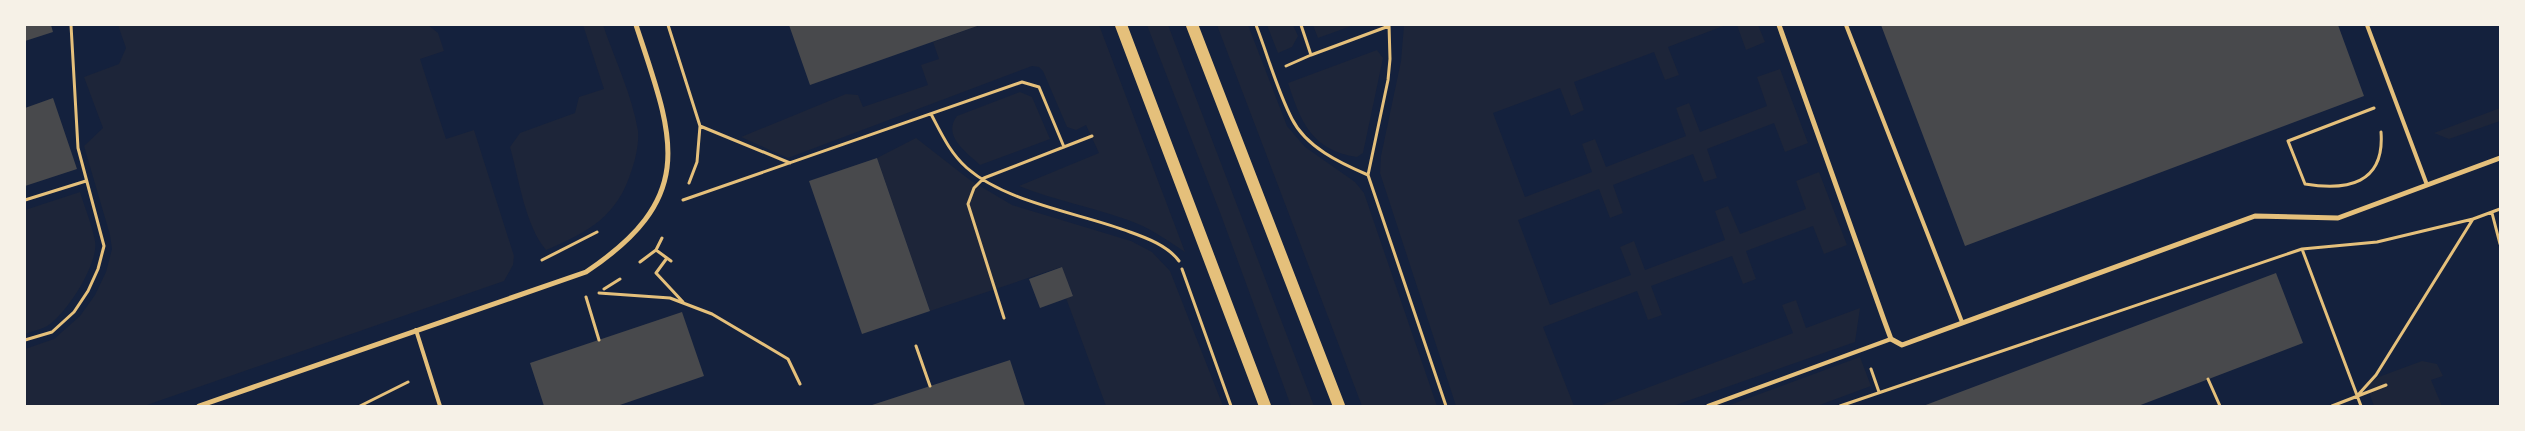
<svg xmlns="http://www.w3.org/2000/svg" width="2525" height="431" font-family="Rubik,sans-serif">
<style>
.green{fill:#1d2539}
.building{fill:#48494c}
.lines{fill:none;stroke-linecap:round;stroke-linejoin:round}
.path{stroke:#e5c07b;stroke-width:3}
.service{stroke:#e5c07b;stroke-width:4}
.minor{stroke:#e5c07b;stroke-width:5}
.primary{stroke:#e5c07b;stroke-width:12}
</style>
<rect width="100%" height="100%" fill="#14213d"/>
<!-- green -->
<path class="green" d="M118,25H428L438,33L444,51L420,59L446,139L474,130L514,256L513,265L504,281L144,406H25V349L54,339L80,316L95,295L106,272L112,249L110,235L84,146L103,128L84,77L119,64L126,48Z
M583,25H603C615,60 632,95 638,131C639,143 636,158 632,169C618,216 589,232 546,250C525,225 519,179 510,147L520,133L575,113L579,97L604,89Z
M980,25H1099L1185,252C1167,240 1149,227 1128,220C1092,207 1054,200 1019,186L1099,153L1086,125L1076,130L1067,127L1043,71L1039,67L1032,66L788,158L741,137L846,94L858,95L863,107L928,85L921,65L939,59L933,42Z
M1147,25H1168L1314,406H1291L1221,215Z
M1217,25H1248L1287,126L1305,147L1355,182L1364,193L1437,406H1362Z
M1267,25H1293L1298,36L1292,47L1278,53Z
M1313,25H1354L1318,38Z
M1404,25H1726L1668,47L1679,75L1665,80L1654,52L1574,82L1584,110L1571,116L1560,88L1493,113L1525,197L1592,172L1582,144L1595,139L1606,167L1686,136L1676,108L1689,103L1700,132L1767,106L1757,77L1780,69L1808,143L1785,152L1774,123L1707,149L1717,178L1704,182L1693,154L1613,185L1623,213L1610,218L1599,189L1518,220L1550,305L1631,275L1620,247L1634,241L1645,270L1725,240L1715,211L1728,206L1740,234L1806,209L1796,181L1819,172L1847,245L1824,254L1813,226L1746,251L1756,279L1743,284L1732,256L1651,286L1662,315L1648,320L1637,291L1543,327L1574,406H1456L1380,173L1381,156L1401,61Z
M1737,25H1758L1765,42L1746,50Z
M1377,50L1383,58L1363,153L1357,157C1311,150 1301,122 1288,83Z
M1020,92L1032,97L1050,139L980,165C966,152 942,136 957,116Z
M2500,108V121L2449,139L2434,133Z
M916,138L970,180L1012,205L1131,241L1152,252L1170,271L1223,406H1106L1066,298L1073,295L1061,267L930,311L877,158Z
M80,192C85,208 92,225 95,241C99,263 68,311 50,324C44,329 33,331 25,334V210Z
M1796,300L1806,328L1860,308L1855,342L1673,406H1599L1793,333L1782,305Z
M1860,357L1871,386L1817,406H1727Z
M2422,361L2437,364L2443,376L2431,380L2442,406H2374L2365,382Z"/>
<!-- building -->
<path class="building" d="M25,25H51L53,32L25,41Z
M789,25H980L810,85Z
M1881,25H2338L2364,96L1965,246Z
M53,98L77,169L25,186V108Z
M877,158L930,311L862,334L809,181Z
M1062,267L1073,296L1040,308L1029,279Z
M2276,273L2303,343L2138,406H1923Z
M682,312L704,376L617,406H544L530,363Z
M1010,360L1025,406H869Z"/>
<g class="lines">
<!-- path -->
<path class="path" d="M668,25L700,126L697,162L689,183
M1256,25C1268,56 1277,90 1292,119C1306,147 1340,163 1368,175
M1301,25L1311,55L1389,26
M1389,25L1390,59L1388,80L1368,175L1446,406
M1286,66L1311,55
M2374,108L2288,141L2305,184C2347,191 2385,184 2381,132
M931,114C941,133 950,153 967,168C1007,203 1080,213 1130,232C1147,238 1168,246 1179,261
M700,126L790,163
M25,200L86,181
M683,200L1022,82L1039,87L1064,147
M2492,213L2500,244
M2302,249L2361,406
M656,250L671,261
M667,258L656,273L683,302
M542,260L597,232
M640,262L656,250L662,238
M1182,269L1231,406
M604,289L620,279
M599,293L670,298L712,314L788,359L800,384
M586,297L599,340
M1004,318L968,204L974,188L984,178L1092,136
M25,340L52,332L74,312L88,291L98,269L104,246L78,148L71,25
M916,346L930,386
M1871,369L1879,392
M2208,379L2220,406
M2357,396L2376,375L2473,219L2500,209
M360,406L408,382
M1840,406L2302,249L2377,242L2473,219
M2332,406L2386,385"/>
<!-- service -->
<path class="service" d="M1846,25L1962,322
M2367,25L2427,185
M416,330L440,406
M1708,406L1891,339"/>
<!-- minor -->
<path class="minor" d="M1779,25L1884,320L1891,339L1902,345L2255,216L2338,218L2500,158
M199,406L586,272C700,196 673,137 636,25"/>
<!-- primary -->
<path class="primary" d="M1121,25L1265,406
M1192,25L1339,406"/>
</g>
<!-- border -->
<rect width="2525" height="431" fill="none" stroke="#f6f1e7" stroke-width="52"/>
</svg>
